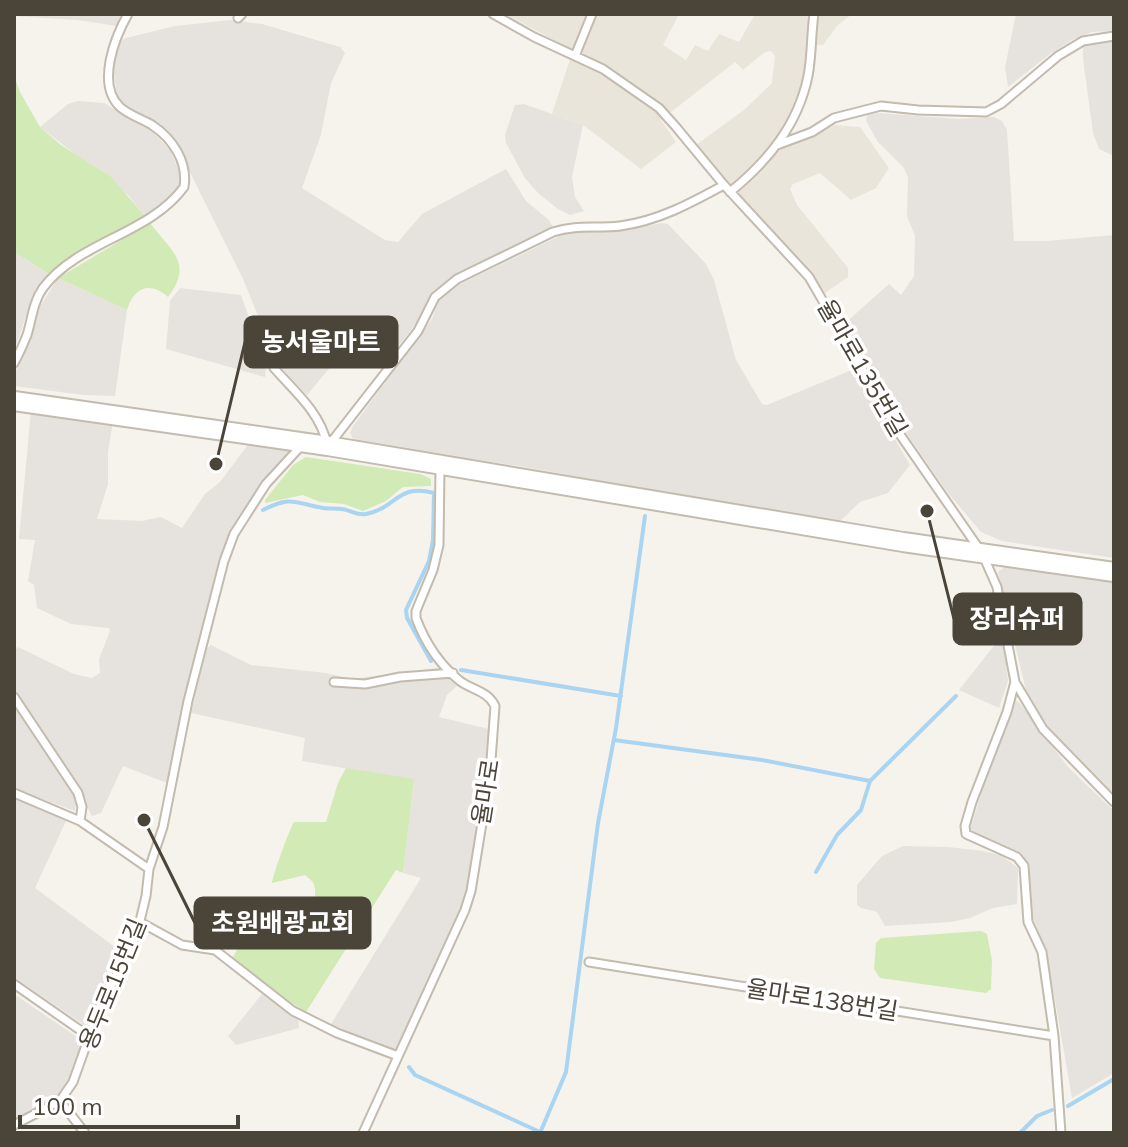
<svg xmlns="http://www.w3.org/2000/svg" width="1128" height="1147" font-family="Mulish,'Noto Sans KR',sans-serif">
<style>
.residential{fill:#eae5da}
.industrial{fill:#e6e2dd}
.green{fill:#d2eab5}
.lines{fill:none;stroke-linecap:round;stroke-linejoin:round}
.stream{stroke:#a9d4f2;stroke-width:4}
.service-casing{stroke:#c2bbae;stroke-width:11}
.tertiary-casing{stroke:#c2bbae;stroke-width:22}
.service{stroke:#fff;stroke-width:7}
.tertiary{stroke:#fff;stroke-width:18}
.labels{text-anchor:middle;stroke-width:7;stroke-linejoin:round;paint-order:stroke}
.street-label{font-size:24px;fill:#4b4439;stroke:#fff}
.leader{fill:none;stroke:#4b4439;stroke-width:3}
.callout-dot{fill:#4b4439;stroke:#fff;stroke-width:3}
.callout{fill:#4b4439;stroke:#4b4439;stroke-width:3}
.callout-label{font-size:26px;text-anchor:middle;font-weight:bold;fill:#fff}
</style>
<rect width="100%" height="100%" fill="#f6f3ec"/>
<!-- residential -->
<path class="residential" d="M505,14H679L663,45L686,60L695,45L708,51L719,34L739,42L755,14H852L837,26L823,45L806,44L805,72L799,95L787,123L771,146L778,151L835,125L860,127L889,168L876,188L851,200L820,173L793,184L790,189L797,205L848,268V277L825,293L812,275L712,168L696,145L744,110L772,83L775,56L771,51L765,52L743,70L735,62L661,120L676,142L641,169L583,125L552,114L573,50Z"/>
<!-- industrial -->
<path class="industrial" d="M14,14H124L117,26L78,20L14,16Z
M1016,14H1114V31L1092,32L1072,40L1050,54L1008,87L1005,67Z
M230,20L262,24L340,47L345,53L331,83L321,135L302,188L385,240L398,242L422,214L506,169L526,201L549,220L553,227L440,287L432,294L417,322L385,363L354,339L307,395L277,363L243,279L174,140L155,123L121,102L117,95L113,68L118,42L126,38L175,26Z
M1114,41V156L1099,149L1093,133L1083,59V46Z
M78,101L104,103L150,129L170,150L180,173L179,183L175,192L145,216L128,195L40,127L68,104Z
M524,104L583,125L572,177L575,197L584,211L570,215L558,209L538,193L525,178L506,143L505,135L515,105Z
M878,113L958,119L994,117L1002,121L1007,130L1014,241H1047L1114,235V558L1002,541L981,532L948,493L909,437L844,324L889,284L901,295L914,276L915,236L907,216L908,177L904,168L878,142L866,121L867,115Z
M662,223L668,224L706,264L714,280L736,360L762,404L767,405L854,369L910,465L888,493L860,502L837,524L519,466L362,443L353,439L350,433L353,426L432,319L439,299L454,287L568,232L633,229Z
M14,252L49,274L35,290L14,351Z
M58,278L127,310L115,396L83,395L14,386V374L30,341L39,308Z
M180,288L241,295L266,365L265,377L166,349L170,301Z
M31,411L113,421L108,452V484L97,519L142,521L161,517L182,528L205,494L220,482L250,442L293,450L263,480L230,533L167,783L123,766L101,813L92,816L67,769L14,691V651L18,647L74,674L92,678L100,673L99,659L110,631L109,628L71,624L37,608L34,585L28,581L35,540L19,539Z
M1007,565L1114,582V796L1048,729L1027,695L998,572Z
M1000,638L1005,654L1008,681L999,708L959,690Z
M211,645L251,665L326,673L352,679L438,668L457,686L447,695L439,717L489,729L487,772L466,893L460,911L397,1052L331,1024L421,878L403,873L414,780L302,761L305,738L191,713L207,648Z
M1016,701L1019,702L1068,767L1114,811V1073L1072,1098L1047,954L1033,918L1029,866L1022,853L980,838L970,830L992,758L1012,704Z
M14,702L77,797L75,811L14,789Z
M14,797L66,821L35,888L123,953L95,1007L90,1026L84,1025L14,977Z
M903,846L948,847L983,851L1002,856L1018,868L1017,904L993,908L970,918L951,922L885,926L877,912L861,908L857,905V885L882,856Z
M14,994L83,1041V1049L69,1085L60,1094L14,1119Z
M262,994L298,1016L299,1028L236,1045L228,1036Z"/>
<!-- green -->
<path class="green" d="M14,75L20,92L40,127L61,145L111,177L145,216L83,250L49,274L14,252Z
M150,223C171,251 194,263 168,297C150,281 134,287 127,310L58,278Z
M306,457L420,474L431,479V486L403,487L386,501L363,511L344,504L320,502L303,495L265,503V500L293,465Z
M346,768L414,779L403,873L396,870L306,1012L269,988L233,957L264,901L273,899L279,903L288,918L298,920C312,913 319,897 313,882L305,875L272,883C272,877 291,825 294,822H326L338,783Z
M981,931L987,934L992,960L991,989L986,993L880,978L874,969L876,943L881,938Z"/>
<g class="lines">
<!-- stream -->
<path class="stream" d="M263,510C292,495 295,503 323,508C329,509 336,508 342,509C351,510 357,516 366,514C397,508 397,483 434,493L433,540L429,561L406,610L407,618L431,661
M461,670L621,696
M614,740L762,760L870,781L861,810L837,835L816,872
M870,781L956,696
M409,1067L415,1075L540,1132
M1068,1106L1114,1079
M540,1133L566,1072L598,823L616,728L645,516
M1020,1133L1037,1116L1052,1110"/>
<defs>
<path id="service" d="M493,14L534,37L603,69L659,108L676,127L724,185L809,277L901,436L982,553L997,587L1015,682L1007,712L972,802L965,826L966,834L1017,857L1024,866L1028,922L1042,952L1054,1036L1061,1133
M238,18L242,14
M575,56L592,14
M777,145L812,132L834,118L881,106L918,110L986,112L1001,104L1058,56L1083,41L1114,36
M730,192C768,161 798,125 808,76C812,56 811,34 814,14
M14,363C19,354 23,345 27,335C32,319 33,302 43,288C78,241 149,235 184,187C188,162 173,139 152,125C142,119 129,115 120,107C96,84 115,37 128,14
M274,368C295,392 320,412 327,444
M329,445L418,331L435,297L457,279L553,232C577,224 597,229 620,226C658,221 691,203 724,185
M334,682L365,684L400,677L453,673
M1015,682L1043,729L1114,802
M14,697L78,793L82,807L80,821
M14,793L80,821L149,869L146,896L139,925L131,948L100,1006L73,1082L60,1101L14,1125
M149,869L163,827L188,701L224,561L234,534L266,484L301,446
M140,922L182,945L215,950L293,1011L337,1033L398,1056
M589,962L1054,1036
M14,984L90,1037
M60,1101L85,1133
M363,1133L465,910L471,891L490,774L495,706C488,691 472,690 460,681C440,665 425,642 416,618V611L433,570L439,545L440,467"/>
<path id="tertiary" d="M14,401L328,446L903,542L1114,572"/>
</defs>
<!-- service casing -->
<use href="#service" class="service-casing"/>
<!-- tertiary casing -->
<use href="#tertiary" class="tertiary-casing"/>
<!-- service -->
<use href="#service" class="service"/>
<!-- tertiary -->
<use href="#tertiary" class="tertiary"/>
</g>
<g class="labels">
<!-- street labels -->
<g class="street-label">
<text transform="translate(862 368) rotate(60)" y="8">율마로135번길</text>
<text transform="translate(486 792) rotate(-81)" y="8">율마로</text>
<text transform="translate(113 984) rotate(-68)" y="8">용두로15번길</text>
<text transform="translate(822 1000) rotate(9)" y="8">율마로138번길</text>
</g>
</g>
<!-- callouts -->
<path class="leader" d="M216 464L245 342M927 511L954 619M144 820L195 923"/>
<g class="callout-dot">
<circle cx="216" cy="464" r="8"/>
<circle cx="927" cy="511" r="8"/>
<circle cx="144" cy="820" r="8"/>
</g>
<g class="callout">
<rect x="245" y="317" width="152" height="50" rx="8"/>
<rect x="954" y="594" width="127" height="50" rx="8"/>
<rect x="195" y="898" width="175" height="50" rx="8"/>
</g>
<g class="callout-label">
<text x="321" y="351">농서울마트</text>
<text x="1017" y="628">장리슈퍼</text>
<text x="283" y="932">초원배광교회</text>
</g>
<!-- border -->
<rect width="1128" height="1147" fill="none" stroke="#4b4439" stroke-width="32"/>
<!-- scale -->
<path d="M20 1115v12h218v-12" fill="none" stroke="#4b4439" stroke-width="4"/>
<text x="32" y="1115" font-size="24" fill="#4b4439" stroke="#ffffff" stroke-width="6" paint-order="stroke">100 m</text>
</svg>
